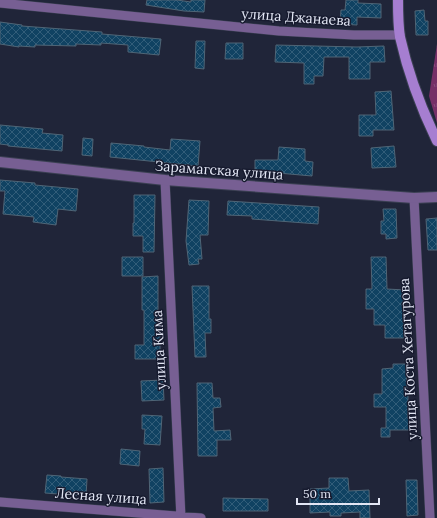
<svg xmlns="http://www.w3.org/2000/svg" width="437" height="518" font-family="Lora,serif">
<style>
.park{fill:url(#park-tufts)}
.building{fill:url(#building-cross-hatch);stroke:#4f6576}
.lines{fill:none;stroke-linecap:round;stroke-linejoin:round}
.minor-casing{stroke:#3b4053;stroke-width:10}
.tertiary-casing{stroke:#3b4053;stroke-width:12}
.secondary-casing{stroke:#3b4053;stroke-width:12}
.minor{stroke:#775f93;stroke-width:9}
.tertiary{stroke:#775f93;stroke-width:10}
.secondary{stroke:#a67ed1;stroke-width:10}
.labels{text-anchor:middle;stroke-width:3;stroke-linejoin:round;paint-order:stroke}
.street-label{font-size:14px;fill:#e2e6f4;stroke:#171b2f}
</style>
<defs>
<pattern id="park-tufts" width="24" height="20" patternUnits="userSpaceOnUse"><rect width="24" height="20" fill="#762f67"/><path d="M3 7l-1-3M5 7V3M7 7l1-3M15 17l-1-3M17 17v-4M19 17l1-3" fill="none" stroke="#894d7d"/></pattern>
<pattern id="building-cross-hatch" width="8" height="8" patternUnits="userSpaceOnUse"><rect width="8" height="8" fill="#104262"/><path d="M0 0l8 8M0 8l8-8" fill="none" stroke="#325d79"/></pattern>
</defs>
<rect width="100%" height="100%" fill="#202539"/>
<!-- park -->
<path class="park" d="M437,44V123L429,96Z"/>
<!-- building -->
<path class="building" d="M147,0H177L191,2V0H205L204,12L184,11L146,5Z
M346,0H358V3L381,4V18L357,17V25L340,24L341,10H345Z
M424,10L425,21H428V35H416L415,11Z
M0,22L22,25V26L102,32V34L161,39L159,55L128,52V45L101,43V45L76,44V46L35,45V47L19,46V47L0,44Z
M196,41H205L204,69L195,68Z
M226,43H243V59H225Z
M276,45L357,47L384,46L385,62H370V79H349V57H324L323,76H314V84H304V63L275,62Z
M391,91L394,130H373V136H359V115H376L375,92Z
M0,125L43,129L42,133L63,135L62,151L8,146V145L0,144Z
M83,138L93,139L92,156L82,155Z
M171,139L200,141L198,166L110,157L111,143L144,146V147L170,150Z
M394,146L396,167L372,168L371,148Z
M279,147L305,149V161L313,162L312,176L278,173H255V160H278Z
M0,180L35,183V185L78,189L76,211L58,209L56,225L33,222L34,217L3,214L5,191H0Z
M134,195H155L154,252H143V236H133V223H134Z
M189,200L209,201L208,235H200L202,259H198L199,264L189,265L186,241Z
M228,201L319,207L318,224L252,219V216L227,215Z
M383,209H396L397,238L386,239V234H381V221H384Z
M437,218V250H428L426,219Z
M122,257H143V276H122Z
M371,257H386L387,289L405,290L404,338H385V325H374V309H366V289H372Z
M158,276V313H160V359H135V345H144V310H142V277Z
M192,286H209V319H211V333H205L206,357H195Z
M393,364H406L407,393H408V419H409V430H390V437H381V428H386V407H374V394H382V369L393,368Z
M163,380L164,400L142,401L141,381Z
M197,383H212L213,398H220L221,407L213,408L214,431L230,430L231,440H217V456H198Z
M142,415L162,416L160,445L144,444L145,429H142Z
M121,449L140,451L139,466L120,464Z
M163,468L164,502L150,503L149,469Z
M47,475L61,476V477L87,479L86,496L45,493Z
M329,478H348L349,491L369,490L370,518H360V512L341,513V516H330V512L310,513V489L329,488Z
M406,480H417L418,515L407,516Z
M223,498L268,499V511H223Z"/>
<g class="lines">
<defs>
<path id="minor" d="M0,3L279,31L354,35H400
M165,180L181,518
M414,198L430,518
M0,502L201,518"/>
<path id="tertiary" d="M0,162L165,180L414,198L437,197"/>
<path id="secondary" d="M398,0C398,12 398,25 400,37C408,73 421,108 437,141"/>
</defs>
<!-- minor casing -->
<use href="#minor" class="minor-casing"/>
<!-- tertiary casing -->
<use href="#tertiary" class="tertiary-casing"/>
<!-- secondary casing -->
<use href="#secondary" class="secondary-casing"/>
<!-- minor -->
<use href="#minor" class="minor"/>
<!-- tertiary -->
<use href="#tertiary" class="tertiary"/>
<!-- secondary -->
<use href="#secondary" class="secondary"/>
</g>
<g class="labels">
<!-- street labels -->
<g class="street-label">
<text transform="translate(296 17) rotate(4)" y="5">улица Джанаева</text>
<text transform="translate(219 170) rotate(4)" y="5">Зарамагская улица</text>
<text transform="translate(159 350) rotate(-93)" y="5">улица Кима</text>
<text transform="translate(408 359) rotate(-93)" y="5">улица Коста Хетагурова</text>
<text transform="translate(101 496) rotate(4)" y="5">Лесная улица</text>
</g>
</g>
<!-- scale -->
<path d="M297 498v6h82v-6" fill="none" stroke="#e2e6f4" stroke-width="2"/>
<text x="303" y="498" font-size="12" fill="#e2e6f4" stroke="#171b2f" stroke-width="3" paint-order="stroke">50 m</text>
</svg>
